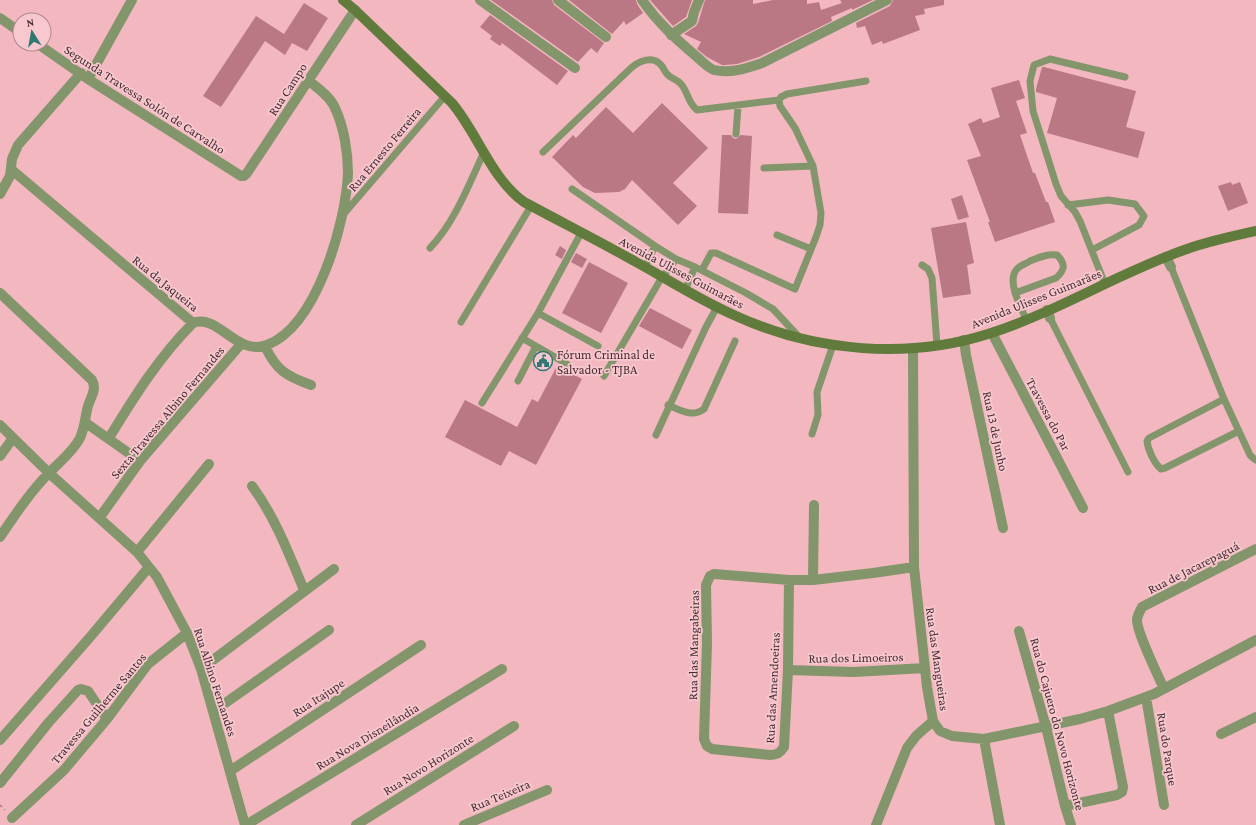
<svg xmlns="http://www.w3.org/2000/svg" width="1256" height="825" font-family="'Crimson Pro',serif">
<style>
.building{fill:#b97884}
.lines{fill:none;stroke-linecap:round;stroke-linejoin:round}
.path{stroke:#ba8a91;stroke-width:2;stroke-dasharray:3 3;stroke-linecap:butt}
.lane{stroke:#82956b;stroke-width:7}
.street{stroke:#82956b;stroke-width:10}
.secondary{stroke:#607b3b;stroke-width:10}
.labels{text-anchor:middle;stroke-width:3.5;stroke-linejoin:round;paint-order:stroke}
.street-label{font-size:13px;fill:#462e32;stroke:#f9c8cf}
.poi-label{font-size:13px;fill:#462e32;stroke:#f9c8cf;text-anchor:start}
</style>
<rect width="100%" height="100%" fill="#f3b7c0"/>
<!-- building -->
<path class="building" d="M491,0H552L554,5L604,43L597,53L591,48L578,62Z
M569,0H636L637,4L643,13L626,25L624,21L612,34Z
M650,0H692L686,17L673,26Z
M705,0H753V4L773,0H807V4L819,2L821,10L842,3L840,0H873L852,10V8L831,17L832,21L759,57L737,64L725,65H722L707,57L697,49L701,42L684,34L696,26L698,23Z
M893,0H944V5L924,9L925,14L915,16L920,30L883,44L882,41L872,45L865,26L857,28L856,23L890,6Z
M304,3L328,18L307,51L292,43L285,55L265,41L221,107L203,96L256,16L284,34Z
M490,15L568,71L557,85L502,43L500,46L490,39L492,36L480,27Z
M1042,67H1044L1136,91L1126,127L1145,132L1138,158L1047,133L1057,98L1036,92V89Z
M1019,80L1025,98L1016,101L1027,133L1020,135L1033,173H1035L1046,202H1048L1055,222L995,242L988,222H990L967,160L981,156L968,124L981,118L983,123L1000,117L991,88Z
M662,103L708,148L673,183L697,206L678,225L632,180L625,189L619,192L595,193L583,187L552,157L573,135L576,138L606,107L633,133Z
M722,135H731L733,138L736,139L741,135L752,136L748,214L718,213Z
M1231,182L1232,185L1240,182L1248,203L1228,211L1218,186Z
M962,195L969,217L958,220L951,199Z
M966,222L974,263L967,265L971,294L943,298L931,228Z
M560,246L566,250L562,259L555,255Z
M576,253L587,259L582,268L571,262Z
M589,262L628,283L601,333L562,313Z
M650,308L692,330L682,349L639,326Z
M557,366L582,379L536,465L509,451L501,466L445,437L465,400L517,427L532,399L538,402Z"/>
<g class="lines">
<!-- path -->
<path class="path" d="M0,805L5,810"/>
<!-- lane -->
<path class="lane" d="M736,134L738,106
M543,152L631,68C639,61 653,55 661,65C664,68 665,73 668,75C672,79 677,79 681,84C688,92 688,103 697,110L779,100
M764,168L813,166
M572,189L655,246L676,259L695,267L746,293L773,309L800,338
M1068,205L1108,200L1135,204L1144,216L1139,225L1092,250
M342,216L445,96
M777,235L811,249
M430,248C455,222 469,184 484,152
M922,265L928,269L932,278L937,345
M645,267L655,246
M1171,267L1224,399L1250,455L1253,458L1256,460
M702,270L710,255L711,253H716L795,289L816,237L820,225L821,213L813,166L795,128L780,106L779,100L781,97L787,94L866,81
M1105,284L1080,221L1075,212L1061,196L1056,184L1033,111L1030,81L1034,65L1050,59L1125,77
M685,290L695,267
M1015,293L1056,278C1065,270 1066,264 1057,255C1047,254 1040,257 1030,261C1026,264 1020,265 1017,269C1006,281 1021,307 1026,319
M538,313L598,346
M1050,318L1128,472
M461,322L531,206
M522,338L567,364
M604,376L662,277L670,268L676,259
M518,381L536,346
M1224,399L1149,438L1147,441C1148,450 1154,463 1161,469L1165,468L1239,431
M482,403L538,313L581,233
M668,405C680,410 692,418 704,409L735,341
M812,434L818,415L817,392L833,345
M656,435L706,327L717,307"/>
<!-- street -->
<path class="street" d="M480,0L575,68
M558,0L606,37
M642,0C658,23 676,39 697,57C702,61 708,68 714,70C731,74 747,68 762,63L887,0
M0,18L20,32
M671,35L692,21L694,12L699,0
M38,44L88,79L241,176H244L247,173L355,10
M88,79L132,0
M12,170L193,323
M0,194L10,176L12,159L18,145L81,73
M1166,257L1171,267
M0,293L92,380C97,390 91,396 88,406C85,417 85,427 80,438C72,453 60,461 49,473C30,492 15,515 0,537
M1047,310L1050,318
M992,333L1083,508
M964,340L966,355L1003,528
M265,346C276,370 286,376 311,385
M913,348L914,567L927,687L933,721L940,731L952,736L984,739L1080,719L1108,711L1154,694L1256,640
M86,423L140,461
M0,425L49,473L137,552L157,577L187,633L201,669L245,825
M109,438C134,397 159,357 193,323C218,313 237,357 267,345C317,326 346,222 348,173C348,153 344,127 335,108C330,96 317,88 308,80
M0,456L13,438
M252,486C275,517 289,554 304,590
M100,517L140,461L241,344
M137,552L209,464
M789,580L788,670L784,747C780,753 777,755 770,755L712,749L707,746L704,739L707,643L706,585L710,576L714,574L789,580H813L873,573L914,567
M813,580L814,505
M1019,631L1046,727L1065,806L1071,825
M201,669L334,569
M788,670L854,672L925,668
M1164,689C1158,675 1136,631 1137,619C1138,614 1140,611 1142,607L1256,549
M1146,697L1164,805
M214,711L329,630
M1221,734L1256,717
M984,739L1000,825
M0,740L91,636L149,567
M230,771L421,645
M0,783L49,722L78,690L81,689L88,691L107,719
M1065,806L1117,795L1122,792L1123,787L1108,711
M12,818L64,770L107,719L148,664L187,633
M246,825L502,669
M356,825L514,726
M464,825L547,790
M876,825L907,748L916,736L933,721"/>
<!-- secondary -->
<path class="secondary" d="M343,0L355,10L452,103C478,134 491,178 524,202C561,222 599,241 636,262C669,280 701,301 736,316C815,352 909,360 991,333C1059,311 1120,272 1187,249C1210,241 1233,236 1256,231"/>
</g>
<!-- icons -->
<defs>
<symbol id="civic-ring" viewBox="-11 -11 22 22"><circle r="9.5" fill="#f9c8cf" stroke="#307973" stroke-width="1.5"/><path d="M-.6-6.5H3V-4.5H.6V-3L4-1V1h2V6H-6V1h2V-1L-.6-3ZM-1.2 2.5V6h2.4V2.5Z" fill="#307973"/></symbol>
</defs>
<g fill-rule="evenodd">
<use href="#civic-ring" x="532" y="350" width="22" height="22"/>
</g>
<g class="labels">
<!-- street labels -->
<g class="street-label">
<text transform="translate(287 89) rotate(-57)" y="5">Rua Campo</text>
<text transform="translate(145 99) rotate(33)" y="5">Segunda Travessa Solón de Carvalho</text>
<text transform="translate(384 149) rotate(-50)" y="5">Rua Ernesto Ferreira</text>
<text transform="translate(682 272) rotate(28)" y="5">Avenida Ulisses Guimarães</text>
<text transform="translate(166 283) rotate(39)" y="5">Rua da Jaqueira</text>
<text transform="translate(1036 298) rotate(-22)" y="5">Avenida Ulisses Guimarães</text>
<text transform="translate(167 412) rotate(-50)" y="5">Sexta Travessa Albino Fernandes</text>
<text transform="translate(1049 414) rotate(62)" y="5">Travessa do Par</text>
<text transform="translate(996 431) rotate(78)" y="5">Rua 13 de Junho</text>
<text transform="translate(1193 567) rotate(-27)" y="5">Rua de Jacarepaguá</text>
<text transform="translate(693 645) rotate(-89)" y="5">Rua das Mangabeiras</text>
<text transform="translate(856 657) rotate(-1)" y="5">Rua dos Limoeiros</text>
<text transform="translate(938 659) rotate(82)" y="5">Rua das Mangueiras</text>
<text transform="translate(216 682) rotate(72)" y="5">Rua Albino Fernandes</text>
<text transform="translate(772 688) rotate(-87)" y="5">Rua das Amendoeiras</text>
<text transform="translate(318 697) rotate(-33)" y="5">Rua Itajupe</text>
<text transform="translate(98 708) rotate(-50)" y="5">Travessa Guilherme Santos</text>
<text transform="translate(1058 724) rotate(75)" y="5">Rua do Cajuero do Novo Horizonte</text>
<text transform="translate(367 736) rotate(-31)" y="5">Rua Nova Disneilândia</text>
<text transform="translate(1168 749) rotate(81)" y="5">Rua do Parque</text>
<text transform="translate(428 764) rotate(-32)" y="5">Rua Novo Horizonte</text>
<text transform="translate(500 795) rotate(-23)" y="5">Rua Teixeira</text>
</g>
<!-- poi labels -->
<g class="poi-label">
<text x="557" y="359">Fórum Criminal de<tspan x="557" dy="15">Salvador - TJBA</tspan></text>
</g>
</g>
<!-- north arrow -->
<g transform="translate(32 32) rotate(349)"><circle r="19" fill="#f9c8cf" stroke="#b18a90"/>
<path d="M0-3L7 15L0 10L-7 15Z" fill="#307973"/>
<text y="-6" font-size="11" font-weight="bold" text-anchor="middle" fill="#462e32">N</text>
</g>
</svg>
